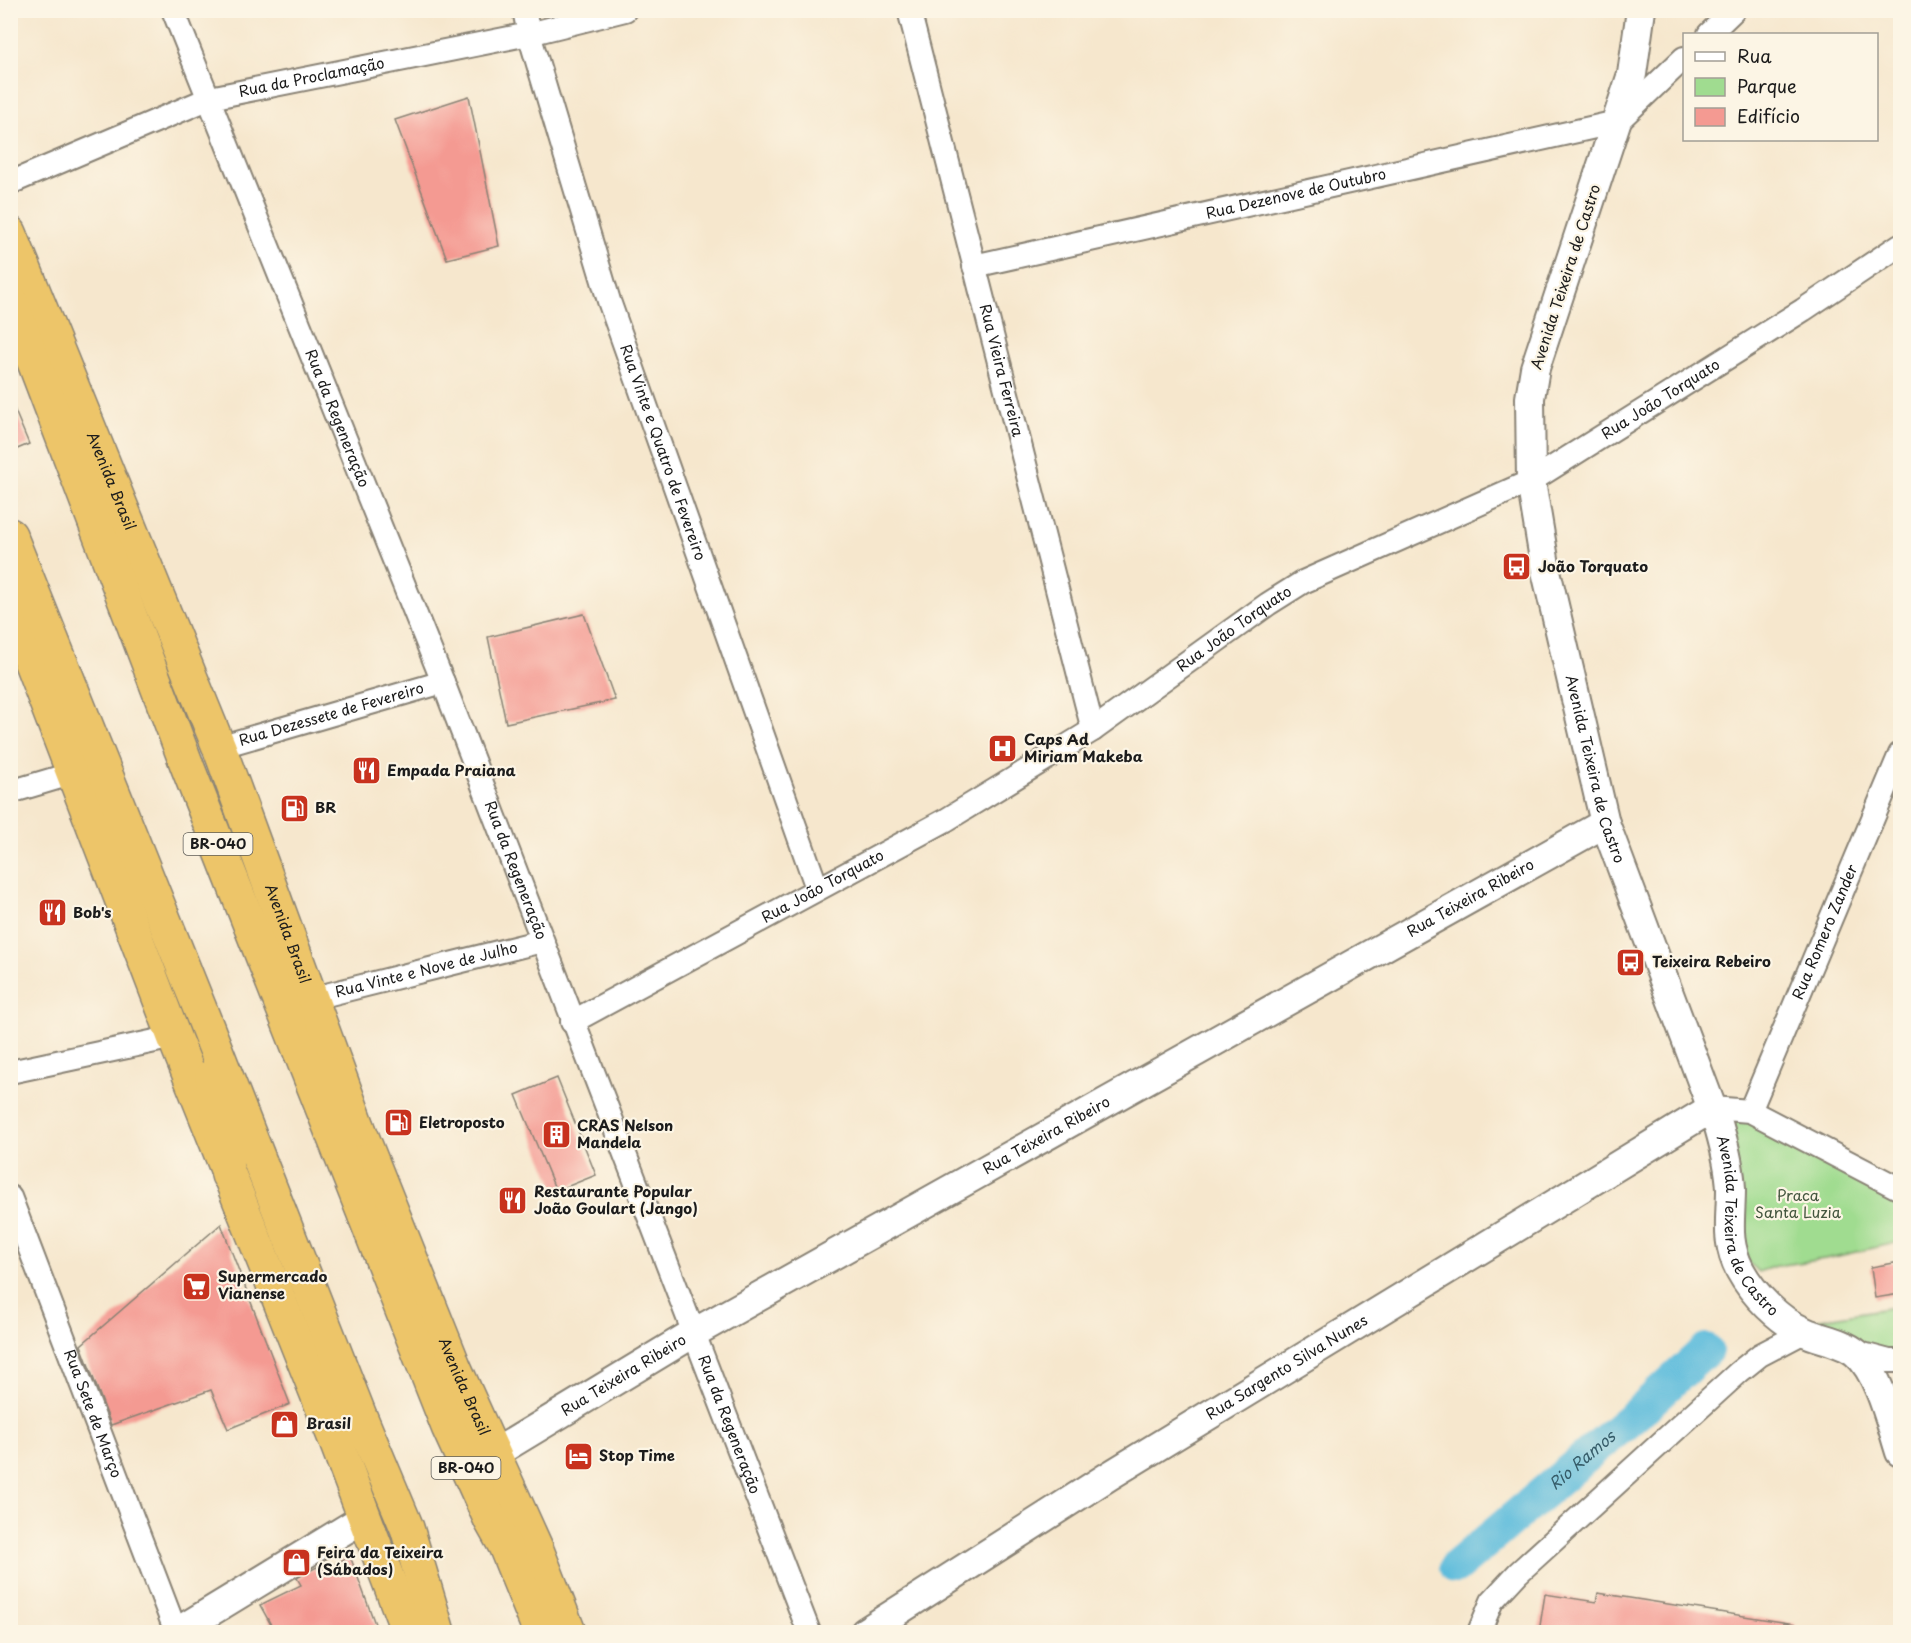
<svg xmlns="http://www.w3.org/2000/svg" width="1911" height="1643" font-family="'Playpen Sans',sans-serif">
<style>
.green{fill:#a0dc90;stroke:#5e7c56;stroke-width:1.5}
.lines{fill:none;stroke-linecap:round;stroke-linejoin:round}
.river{stroke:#5dbcdc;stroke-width:34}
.building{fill:#f49a92}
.minor-casing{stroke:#898274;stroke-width:26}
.tertiary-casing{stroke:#898274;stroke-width:32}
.trunk-casing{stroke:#898274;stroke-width:36}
.motorway-casing{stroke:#898274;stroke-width:36}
.minor{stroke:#fff;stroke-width:22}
.tertiary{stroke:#fff;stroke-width:28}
.trunk{stroke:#edc569;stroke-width:33}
.motorway{stroke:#edc569;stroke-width:33}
.labels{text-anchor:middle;stroke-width:4.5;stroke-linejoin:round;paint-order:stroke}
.shield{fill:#fcf5e5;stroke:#5f5d58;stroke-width:1.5}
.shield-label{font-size:14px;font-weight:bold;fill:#1c1c1c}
.street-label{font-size:15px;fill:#1c1c1c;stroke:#fcf5e5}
.poi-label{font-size:15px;font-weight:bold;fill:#1c1c1c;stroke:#fcf5e5;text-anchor:start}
.park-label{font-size:15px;fill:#44563f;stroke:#fcf5e5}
.water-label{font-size:16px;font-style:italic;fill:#365c69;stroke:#fcf5e5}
</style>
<rect width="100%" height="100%" fill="#fcf5e5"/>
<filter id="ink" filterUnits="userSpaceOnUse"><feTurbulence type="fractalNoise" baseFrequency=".0167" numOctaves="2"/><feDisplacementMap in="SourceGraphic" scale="12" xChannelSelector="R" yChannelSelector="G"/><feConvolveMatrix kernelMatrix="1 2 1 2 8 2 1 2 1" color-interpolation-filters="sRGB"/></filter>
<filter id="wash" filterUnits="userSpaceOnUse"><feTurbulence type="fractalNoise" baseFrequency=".008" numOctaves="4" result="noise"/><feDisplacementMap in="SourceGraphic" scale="24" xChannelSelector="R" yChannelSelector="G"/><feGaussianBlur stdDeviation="1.35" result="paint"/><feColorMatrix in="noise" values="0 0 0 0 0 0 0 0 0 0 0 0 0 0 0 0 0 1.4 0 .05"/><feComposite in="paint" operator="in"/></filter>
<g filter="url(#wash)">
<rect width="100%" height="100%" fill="#f6e7cd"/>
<!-- green -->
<path class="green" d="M1727,1111L1900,1187V1242L1825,1259L1776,1266L1758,1272L1744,1258Z
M1900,1306V1354L1859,1344L1816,1320Z"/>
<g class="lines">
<!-- river -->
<path class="river" id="s1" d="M1456,1567L1642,1409L1706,1350"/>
</g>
<g id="blocks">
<!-- building -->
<path class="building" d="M469,96L499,246L447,259L395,120Z
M10,399L29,444L10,452Z
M584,614L615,700L506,723L488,637Z
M557,1078L596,1175L556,1191L516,1095Z
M221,1224L290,1404L228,1429L211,1390L111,1425L81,1345Z
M1900,1262V1294L1875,1298L1871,1267Z
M350,1556L378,1632H275L260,1605L301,1585L297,1578L309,1571L317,1567L319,1572Z
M1598,1593L1795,1624L1794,1632H1539L1545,1594L1596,1602Z"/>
</g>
</g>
<g filter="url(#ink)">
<use href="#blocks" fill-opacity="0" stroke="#898274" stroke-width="1.5"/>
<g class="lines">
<defs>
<g id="minor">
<path id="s2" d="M173,10L443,682L809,1632"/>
<path id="s3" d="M524,10L529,34L609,301L817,888"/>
<path id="s4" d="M909,10L1093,730"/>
<path d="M1709,34L1734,10"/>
<path id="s5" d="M10,183L210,98L529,34L625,10"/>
<path id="s6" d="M974,266L1617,122L1684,58"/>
<path id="s7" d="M219,747L443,682"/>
<path d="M10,792L74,773"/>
<path id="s8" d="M310,999L542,941"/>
<path id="s9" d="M572,1022L946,820L1093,730L1268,604L1303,582L1531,481L1803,310L1900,245"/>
<path d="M10,1072L174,1037"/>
<path d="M1712,1108L1750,1111L1900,1189"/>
<path id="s10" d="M1750,1111L1900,754"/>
<path id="s11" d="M10,1197L176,1632"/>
<path d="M1855,1352L1889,1361H1900"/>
<path d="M1479,1632L1492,1601L1518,1573L1739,1372L1760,1355L1804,1332"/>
</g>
<g id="tertiary">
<path id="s12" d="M1641,10L1632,74L1535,368L1530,398L1531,481L1546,571L1605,823L1719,1127C1725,1148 1730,1168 1731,1189C1731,1220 1725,1241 1740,1270C1753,1294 1779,1321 1805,1332C1820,1339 1843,1342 1856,1353C1879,1372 1891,1424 1900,1452"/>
<path id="s13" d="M492,1455L692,1334L1605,823"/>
<path d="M177,1632L364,1518"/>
<path id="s14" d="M865,1632L1109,1476L1712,1108"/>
</g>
<g id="trunk">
<path id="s15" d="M10,233L219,747L359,1129L454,1366L537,1550L569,1632"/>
<path d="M10,608L174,1037L335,1439L408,1632"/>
</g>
<path id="motorway" d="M10,299L188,768L448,1427L491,1521L505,1546L540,1632
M10,535L200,1009L360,1416L407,1528L438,1632
M327,1073L359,1129
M212,1076L228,1175"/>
</defs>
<!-- minor casing -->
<use href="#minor" class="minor-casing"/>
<!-- tertiary casing -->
<use href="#tertiary" class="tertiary-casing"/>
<!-- trunk casing -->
<use href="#trunk" class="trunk-casing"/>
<!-- motorway casing -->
<use href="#motorway" class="motorway-casing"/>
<!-- minor -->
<use href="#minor" class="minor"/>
<!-- tertiary -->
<use href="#tertiary" class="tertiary"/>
<!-- trunk -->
<use href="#trunk" class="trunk"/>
<!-- motorway -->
<use href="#motorway" class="motorway"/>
</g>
</g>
<!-- icons -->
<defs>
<symbol id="bus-square" viewBox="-11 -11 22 22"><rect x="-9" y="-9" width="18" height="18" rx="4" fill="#c8321e" stroke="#fcf5e5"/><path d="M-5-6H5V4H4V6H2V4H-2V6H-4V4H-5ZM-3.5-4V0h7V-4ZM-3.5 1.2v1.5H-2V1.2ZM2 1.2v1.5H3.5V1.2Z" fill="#fff"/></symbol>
<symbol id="hospital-square" viewBox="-11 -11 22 22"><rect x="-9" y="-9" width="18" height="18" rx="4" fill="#c8321e" stroke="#fcf5e5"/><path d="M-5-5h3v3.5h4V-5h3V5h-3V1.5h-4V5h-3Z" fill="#fff"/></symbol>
<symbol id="restaurant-square" viewBox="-11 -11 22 22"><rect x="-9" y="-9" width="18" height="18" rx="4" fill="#c8321e" stroke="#fcf5e5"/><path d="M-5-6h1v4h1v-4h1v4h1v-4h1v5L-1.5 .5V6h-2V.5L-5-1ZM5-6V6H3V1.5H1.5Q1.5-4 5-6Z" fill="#fff"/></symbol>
<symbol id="fuel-square" viewBox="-11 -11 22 22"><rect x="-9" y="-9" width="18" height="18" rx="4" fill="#c8321e" stroke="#fcf5e5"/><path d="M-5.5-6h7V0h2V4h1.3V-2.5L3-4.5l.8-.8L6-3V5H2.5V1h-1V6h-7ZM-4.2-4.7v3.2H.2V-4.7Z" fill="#fff"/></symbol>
<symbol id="building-square" viewBox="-11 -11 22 22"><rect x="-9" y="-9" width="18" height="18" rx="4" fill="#c8321e" stroke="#fcf5e5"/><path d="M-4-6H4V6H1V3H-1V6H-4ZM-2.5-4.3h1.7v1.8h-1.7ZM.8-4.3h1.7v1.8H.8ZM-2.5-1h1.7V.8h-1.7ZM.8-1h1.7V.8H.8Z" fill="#fff"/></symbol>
<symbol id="supermarket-square" viewBox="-11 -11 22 22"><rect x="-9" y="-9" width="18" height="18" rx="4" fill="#c8321e" stroke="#fcf5e5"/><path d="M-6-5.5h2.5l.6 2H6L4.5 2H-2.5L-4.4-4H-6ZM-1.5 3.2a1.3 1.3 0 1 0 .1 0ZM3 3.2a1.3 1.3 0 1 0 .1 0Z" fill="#fff"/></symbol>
<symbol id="shop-square" viewBox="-11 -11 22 22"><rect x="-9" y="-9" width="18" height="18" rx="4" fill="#c8321e" stroke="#fcf5e5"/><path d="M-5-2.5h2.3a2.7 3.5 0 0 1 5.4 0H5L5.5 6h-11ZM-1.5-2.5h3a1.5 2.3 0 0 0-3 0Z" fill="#fff"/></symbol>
<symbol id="hotel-square" viewBox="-11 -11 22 22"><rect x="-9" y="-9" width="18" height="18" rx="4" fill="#c8321e" stroke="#fcf5e5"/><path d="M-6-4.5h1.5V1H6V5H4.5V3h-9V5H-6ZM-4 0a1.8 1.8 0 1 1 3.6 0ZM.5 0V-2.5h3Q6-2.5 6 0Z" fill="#fff"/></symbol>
</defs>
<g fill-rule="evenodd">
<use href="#bus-square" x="1500" y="550" width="33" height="33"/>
<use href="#hospital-square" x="986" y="732" width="33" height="33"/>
<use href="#restaurant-square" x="350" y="754" width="33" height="33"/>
<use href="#fuel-square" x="278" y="792" width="33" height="33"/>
<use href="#restaurant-square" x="36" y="896" width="33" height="33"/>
<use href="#bus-square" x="1614" y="946" width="33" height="33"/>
<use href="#fuel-square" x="382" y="1106" width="33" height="33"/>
<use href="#building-square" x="540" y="1118" width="33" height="33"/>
<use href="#restaurant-square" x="496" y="1184" width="33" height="33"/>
<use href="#supermarket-square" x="180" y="1270" width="33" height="33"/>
<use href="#shop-square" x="268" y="1408" width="33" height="33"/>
<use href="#hotel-square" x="562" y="1440" width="33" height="33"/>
<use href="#shop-square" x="280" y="1546" width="33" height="33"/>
</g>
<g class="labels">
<!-- shield labels -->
<g class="shield">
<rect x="183.5" y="833" width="69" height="22" rx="4.5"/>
<rect x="431.5" y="1457" width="69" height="22" rx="4.5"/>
</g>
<g class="shield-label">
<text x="218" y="849">BR-040</text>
<text x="466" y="1473">BR-040</text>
</g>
<!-- street labels -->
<g class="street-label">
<text dy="5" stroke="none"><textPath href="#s5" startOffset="321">Rua da Proclamação</textPath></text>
<text dy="5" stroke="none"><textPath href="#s6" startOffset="330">Rua Dezenove de Outubro</textPath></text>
<text transform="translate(1566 277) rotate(-72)" y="5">Avenida Teixeira de Castro</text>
<text dy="5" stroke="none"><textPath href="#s4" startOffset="372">Rua Vieira Ferreira</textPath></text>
<text dy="5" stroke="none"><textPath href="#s9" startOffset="1257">Rua João Torquato</textPath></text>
<text dy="5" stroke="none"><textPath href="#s2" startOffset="440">Rua da Regeneração</textPath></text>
<text dy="5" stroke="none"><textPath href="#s3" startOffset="464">Rua Vinte e Quatro de Fevereiro</textPath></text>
<text dy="5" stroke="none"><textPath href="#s15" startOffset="268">Avenida Brasil</textPath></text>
<text dy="5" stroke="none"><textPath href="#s9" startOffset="771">Rua João Torquato</textPath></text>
<text dy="5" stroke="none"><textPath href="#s7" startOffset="117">Rua Dezessete de Fevereiro</textPath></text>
<text dy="5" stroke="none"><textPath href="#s12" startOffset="783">Avenida Teixeira de Castro</textPath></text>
<text dy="5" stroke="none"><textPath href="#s2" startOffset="926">Rua da Regeneração</textPath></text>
<text dy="5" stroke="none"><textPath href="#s9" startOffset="285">Rua João Torquato</textPath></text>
<text dy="5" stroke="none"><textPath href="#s13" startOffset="1126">Rua Teixeira Ribeiro</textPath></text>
<text dy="5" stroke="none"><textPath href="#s10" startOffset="194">Rua Romero Zander</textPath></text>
<text dy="5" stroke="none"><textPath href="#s15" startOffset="754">Avenida Brasil</textPath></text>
<text dy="5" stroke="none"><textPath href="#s8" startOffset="120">Rua Vinte e Nove de Julho</textPath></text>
<text dy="5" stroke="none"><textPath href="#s13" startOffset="640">Rua Teixeira Ribeiro</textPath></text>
<text dy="5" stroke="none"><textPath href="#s12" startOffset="1268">Avenida Teixeira de Castro</textPath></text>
<text dy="5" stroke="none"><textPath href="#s14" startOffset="498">Rua Sargento Silva Nunes</textPath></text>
<text dy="5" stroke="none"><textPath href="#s13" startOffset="154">Rua Teixeira Ribeiro</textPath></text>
<text dy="5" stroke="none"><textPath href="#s15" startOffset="1240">Avenida Brasil</textPath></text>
<text dy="5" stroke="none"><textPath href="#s11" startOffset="232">Rua Sete de Março</textPath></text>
<text dy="5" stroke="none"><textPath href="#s2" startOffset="1520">Rua da Regeneração</textPath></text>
</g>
<!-- poi labels -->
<g class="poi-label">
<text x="1538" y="572">João Torquato</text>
<text x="1024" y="745">Caps Ad<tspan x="1024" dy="17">Miriam Makeba</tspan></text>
<text x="387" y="776">Empada Praiana</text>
<text x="315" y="813">BR</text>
<text x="73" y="918">Bob's</text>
<text x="1652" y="967">Teixeira Rebeiro</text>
<text x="419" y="1128">Eletroposto</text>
<text x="577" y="1131">CRAS Nelson<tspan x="577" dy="17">Mandela</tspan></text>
<text x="534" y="1197">Restaurante Popular<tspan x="534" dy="17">João Goulart (Jango)</tspan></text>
<text x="218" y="1282">Supermercado<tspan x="218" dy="17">Vianense</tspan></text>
<text x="306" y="1429">Brasil</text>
<text x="599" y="1461">Stop Time</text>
<text x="317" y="1558">Feira da Teixeira<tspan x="317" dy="17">(Sábados)</tspan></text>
</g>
<!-- park labels -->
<g class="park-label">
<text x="1798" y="1201">Praca<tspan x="1798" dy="17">Santa Luzia</tspan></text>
</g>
<!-- water labels -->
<g class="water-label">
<text dy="6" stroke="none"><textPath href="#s1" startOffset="165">Rio Ramos</textPath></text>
</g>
</g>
<!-- margin -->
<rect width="1911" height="1643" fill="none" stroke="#fcf5e5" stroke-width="36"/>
<!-- legend -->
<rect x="1683" y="33" width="195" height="108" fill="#fcf5e5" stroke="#a29e95" stroke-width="1.5"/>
<rect x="1695" y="52" width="30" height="9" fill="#ffffff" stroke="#a29e95" stroke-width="1.5"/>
<text x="1737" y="63" font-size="18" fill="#1c1c1c">Rua</text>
<rect x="1695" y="78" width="30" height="18" fill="#a0dc90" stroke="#a29e95" stroke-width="1.5"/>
<text x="1737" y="93" font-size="18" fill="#1c1c1c">Parque</text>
<rect x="1695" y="108" width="30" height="18" fill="#f49a92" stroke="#a29e95" stroke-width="1.5"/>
<text x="1737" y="123" font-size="18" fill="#1c1c1c">Edifício</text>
</svg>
